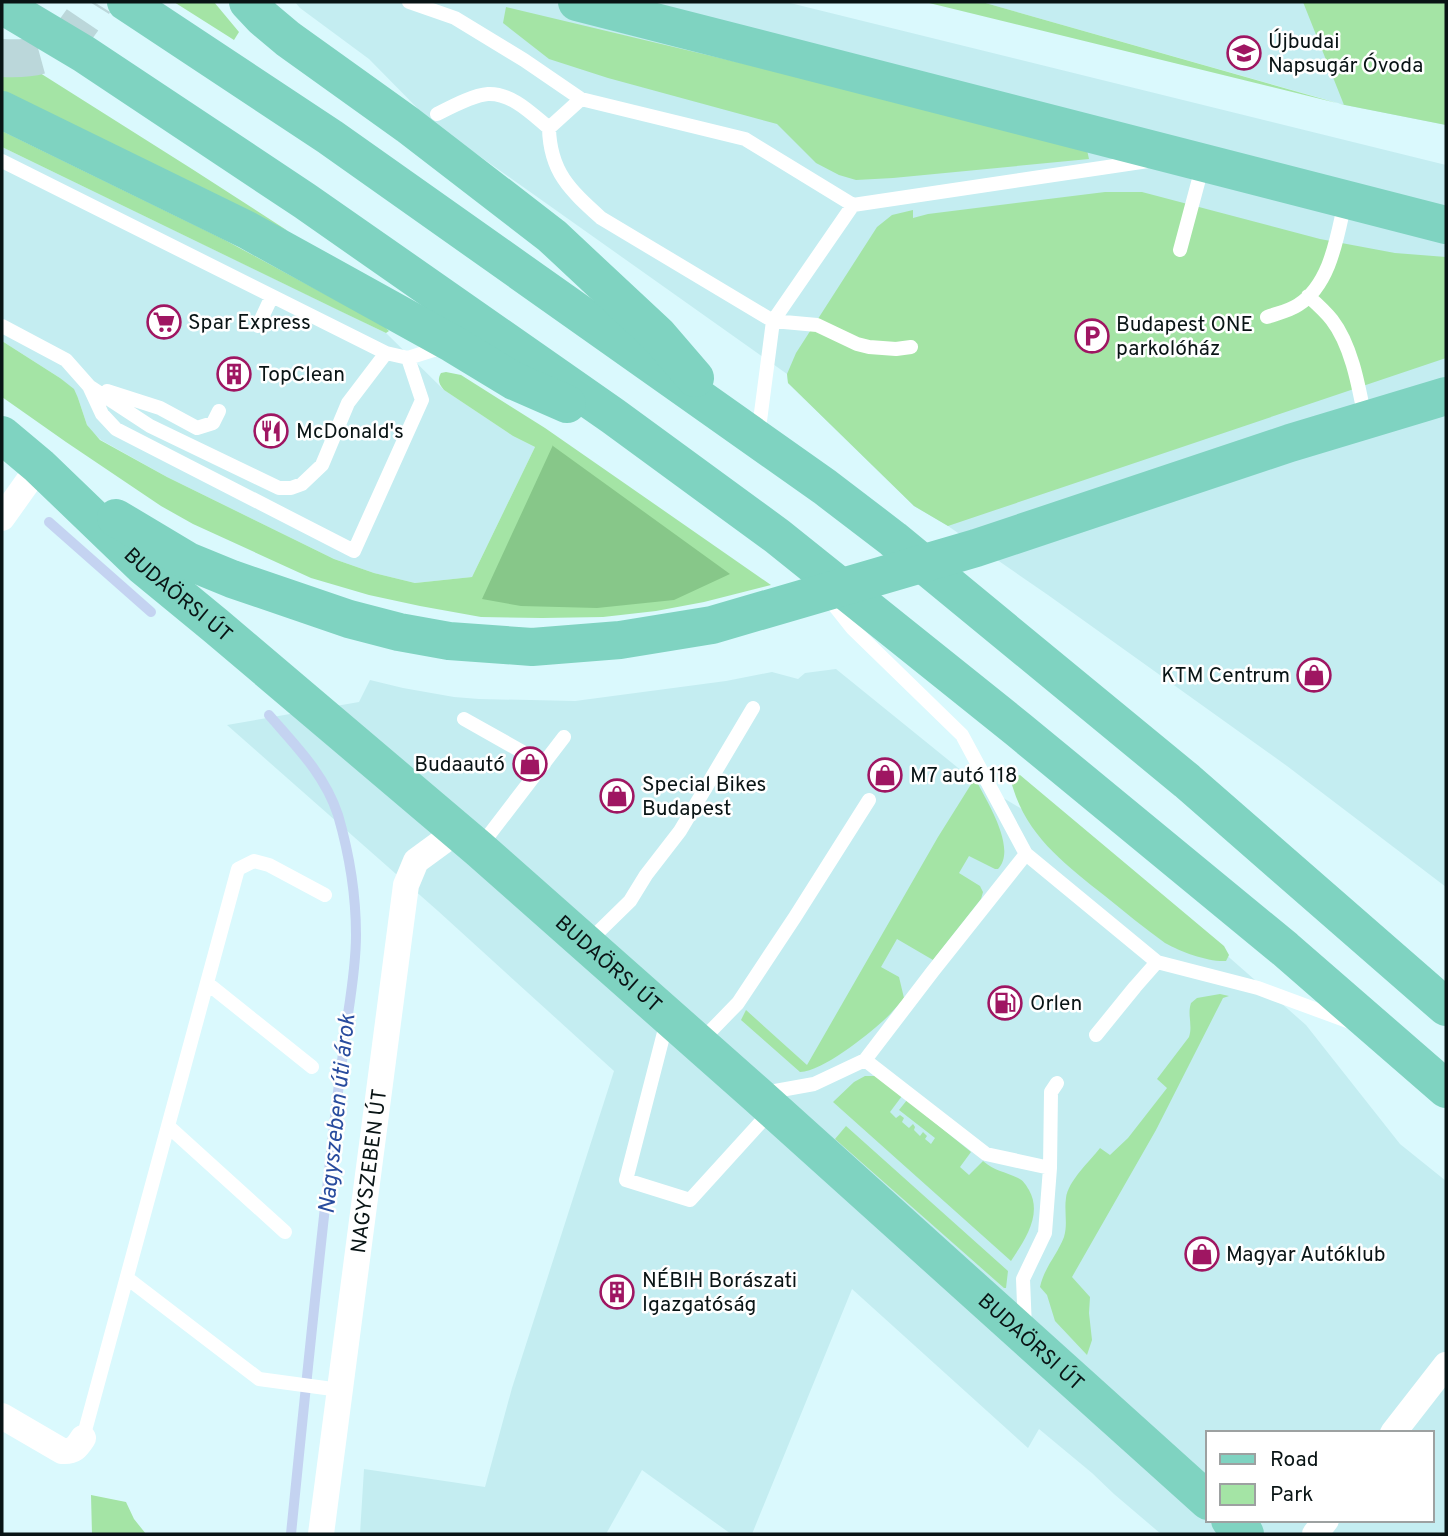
<svg xmlns="http://www.w3.org/2000/svg" width="1448" height="1536" font-family="Overpass,sans-serif">
<style>
.built{fill:#c4edf1;fill-rule:evenodd}
.green{fill:#a4e4a5}
.forest{fill:#87c789}
.lines{fill:none;stroke-linecap:round;stroke-linejoin:round}
.stream{stroke:#c4d3f1;stroke-width:10}
.primary-tunnel{stroke:#bbd7da;stroke-width:38;stroke-dasharray:38 19;stroke-linecap:butt}
.lane{stroke:#fff;stroke-width:14}
.street{stroke:#fff;stroke-width:26}
.primary{stroke:#7fd3c1;stroke-width:38}
.labels{text-anchor:middle;stroke-width:5;stroke-linejoin:round;paint-order:stroke}
.poi-label{font-size:21px;fill:#091415;stroke:#fff;text-anchor:start}
.street-label{font-size:21px;fill:#091415;stroke:#fff}
.water-label{font-size:23px;font-style:italic;fill:#294c9e;stroke:#fff}
</style>
<rect width="100%" height="100%" fill="#daf9fd"/>
<!-- built -->
<path class="built" d="M295,2H786L1446,165V887L1287,766L1048,595L948,526L914,506L788,383L787,374L430,121L369,59L300,8Z
M982,2H1446V125L1345,105Z
M2,147L386,333L444,390L513,436L535,447L472,577L415,583L374,573L334,559L167,477L101,440L92,432L87,425L78,398L60,378L2,341Z
M836,669L973,780L1140,879L1306,1025L1400,1144L1446,1181V1534H1161L1114,1494L1092,1473L1039,1429L1028,1448L852,1289L752,1534H731L642,1470L606,1534H360L364,1469L485,1487L512,1388L614,1071L438,911L227,725L359,702L370,680L403,688L454,697L479,699L575,701L726,681L772,672L798,679L805,673ZM1208,1433H1432V1520H1208Z"/>
<!-- green -->
<path class="green" d="M174,2H214L239,32L234,40Z
M925,2H982L1344,105L1303,2H1446V125L1345,105Z
M506,7L850,89L1087,150L1089,159L893,178L856,180L839,175L816,163L777,124L608,78L549,59L503,23Z
M2,49L192,169L288,231L2,100Z
M2,131L223,239L384,326L389,331L386,333L340,311L2,147Z
M1105,192H1142L1320,239L1395,253L1446,257V358L948,526L914,506L788,383L787,374L796,353L877,227L892,215L913,210V218L928,214Z
M2,341L60,378L74,389L78,398L87,425L100,440L167,477L334,559L374,573L415,583L472,577L535,447L513,436L444,390C439,384 437,380 441,373L446,372L461,375L545,428L771,585L704,602L656,611L603,617L542,618L481,617L420,606L369,595L311,578L193,524L161,506L66,442L2,397Z
M1020,775L1224,946L1229,955L1226,961C1208,962 1181,952 1165,943C1144,928 1125,912 1105,896C1064,863 1025,835 1011,781L1016,776Z
M975,778C985,799 1018,848 998,869H995L969,856L959,873L980,886L983,892L981,899L933,960L897,939L881,967L899,977L904,998L902,1001C896,1007 890,1015 883,1021C866,1036 823,1071 800,1072L741,1020L746,1010L807,1065L938,837Z
M1220,994L1229,996L1223,998L1156,1130L1072,1277L1090,1297L1089,1313L1092,1340L1087,1355L1055,1321L1047,1295L1040,1287C1044,1268 1057,1255 1064,1237C1068,1224 1064,1211 1066,1198C1068,1181 1090,1161 1100,1148L1110,1155L1128,1138L1167,1088L1157,1079L1189,1037C1193,1025 1187,1015 1191,1003L1197,998Z
M865,1076H876L902,1096L890,1112L896,1118L900,1115L904,1118L902,1122L909,1128L913,1124L915,1127L914,1130L920,1136L923,1132L927,1136L925,1139L931,1144L935,1138L899,1110L907,1100L971,1152L960,1167L969,1175L983,1161C994,1171 1006,1172 1018,1178C1023,1180 1026,1185 1029,1190C1043,1215 1024,1241 1011,1261L833,1102L854,1082Z
M846,1126L1008,1271L1006,1288H1004L835,1139Z
M91,1495L126,1502L134,1519L146,1534H92Z"/>
<!-- forest -->
<path class="forest" d="M553,445V446L730,574L674,600L597,608L521,606L482,599Z"/>
<g class="lines">
<!-- stream -->
<path class="stream" d="M49,522L151,612
M269,715C296,746 325,775 338,815C349,853 356,895 356,935C356,961 352,988 348,1014C343,1057 336,1101 332,1145C317,1275 304,1404 291,1534"/>
<!-- primary-tunnel -->
<path class="primary-tunnel" d="M2,58C55,61 68,44 94,2"/>
<!-- lane -->
<path class="lane" d="M409,2L455,18L524,60L581,99
M581,99L745,139L853,205L773,321L601,218C570,190 550,172 549,128Z
M437,114C451,107 473,95 488,94C512,93 532,114 549,128
M2,161L386,353L408,358L443,347
M853,205L1148,161
M1180,250L1203,164
M1308,296C1317,304 1325,311 1332,320C1352,346 1359,388 1365,419
M1267,317C1278,313 1289,311 1298,305C1331,284 1337,236 1345,202
M2,326L66,360L89,386L150,426L279,488H291L302,484L322,465L348,403L386,353
M258,326L272,296
M89,386L102,414L116,429L354,551L422,400L408,358
M107,391L160,408L197,428L213,423L219,411
M758,436L773,321L817,325L857,344L869,347L896,349L911,347
M825,594L852,628L962,735L1026,854L1157,962L1258,988L1350,1022
M464,719L544,764
M479,848L564,737
M586,944L630,901L646,875L680,831L753,708
M207,983L312,1067
M667,1021L626,1180L690,1200L771,1111
M1096,1035L1135,987L1157,962
M699,1043L738,1003L795,917L869,800
M865,1060L933,971L1026,854
M764,1093L814,1084L865,1060L986,1154L1050,1168L1045,1233L1023,1279L1025,1329
M168,1126L285,1232
M1050,1168L1051,1092L1057,1083
M127,1278L259,1379L340,1390
M83,1438L238,869L254,861L269,865L325,895"/>
<!-- street -->
<g class="street">
<path d="M2,518L39,466"/>
<path d="M2,1416L62,1451C74,1452 77,1447 83,1438"/>
<path d="M1393,1433L1446,1365"/>
<path id="s1" d="M321,1534L406,885L416,861L457,831"/>
<path d="M1315,1534L1326,1520"/>
</g>
<!-- primary -->
<g class="primary">
<path d="M126,2L330,137L825,487L893,539L1187,781L1446,1007"/>
<path d="M248,2L263,18L288,39L408,125L552,236L658,335L695,378"/>
<path d="M577,2L1446,225"/>
<path d="M2,5L84,54L305,201L613,416L777,536L1019,730L1285,949L1446,1089"/>
<path d="M2,110L247,230L453,344L514,381L567,404"/>
<path id="s2" d="M2,435L39,466L143,566L216,626L479,849L756,1094L1208,1501"/>
<path d="M116,518L188,561L232,579L349,619L399,632L449,641L532,647L620,640L712,625L976,548L1290,443L1446,396"/>
<path d="M1230,1520L1245,1534"/>
</g>
</g>
<!-- icons -->
<defs>
<symbol id="school-ring" viewBox="-11 -11 22 22"><circle r="9.5" fill="#fff" stroke="#9f1662" stroke-width="1.5"/><path d="M0-5L7-2L0 1L-7-2ZM-4 1L0 2.5L4 1V4Q0 6-4 4Z" fill="#9f1662"/></symbol>
<symbol id="supermarket-ring" viewBox="-11 -11 22 22"><circle r="9.5" fill="#fff" stroke="#9f1662" stroke-width="1.5"/><path d="M-6-5.5h2.5l.6 2H6L4.5 2H-2.5L-4.4-4H-6ZM-1.5 3.2a1.3 1.3 0 1 0 .1 0ZM3 3.2a1.3 1.3 0 1 0 .1 0Z" fill="#9f1662"/></symbol>
<symbol id="parking-ring" viewBox="-11 -11 22 22"><circle r="9.5" fill="#fff" stroke="#9f1662" stroke-width="1.5"/><path d="M-3.5-5.5H1a3.5 3.5 0 0 1 0 7H-1V5.5H-3.5ZM-1-3.4V-.6H.8a1.4 1.4 0 0 0 0-2.8Z" fill="#9f1662"/></symbol>
<symbol id="building-ring" viewBox="-11 -11 22 22"><circle r="9.5" fill="#fff" stroke="#9f1662" stroke-width="1.5"/><path d="M-4-6H4V6H1V3H-1V6H-4ZM-2.5-4.3h1.7v1.8h-1.7ZM.8-4.3h1.7v1.8H.8ZM-2.5-1h1.7V.8h-1.7ZM.8-1h1.7V.8H.8Z" fill="#9f1662"/></symbol>
<symbol id="restaurant-ring" viewBox="-11 -11 22 22"><circle r="9.5" fill="#fff" stroke="#9f1662" stroke-width="1.5"/><path d="M-5-6h1v4h1v-4h1v4h1v-4h1v5L-1.5 .5V6h-2V.5L-5-1ZM5-6V6H3V1.5H1.5Q1.5-4 5-6Z" fill="#9f1662"/></symbol>
<symbol id="shop-ring" viewBox="-11 -11 22 22"><circle r="9.5" fill="#fff" stroke="#9f1662" stroke-width="1.5"/><path d="M-5-2.5h2.3a2.7 3.5 0 0 1 5.4 0H5L5.5 6h-11ZM-1.5-2.5h3a1.5 2.3 0 0 0-3 0Z" fill="#9f1662"/></symbol>
<symbol id="fuel-ring" viewBox="-11 -11 22 22"><circle r="9.5" fill="#fff" stroke="#9f1662" stroke-width="1.5"/><path d="M-5.5-6h7V0h2V4h1.3V-2.5L3-4.5l.8-.8L6-3V5H2.5V1h-1V6h-7ZM-4.2-4.7v3.2H.2V-4.7Z" fill="#9f1662"/></symbol>
</defs>
<g fill-rule="evenodd">
<use href="#school-ring" x="1225" y="34" width="38" height="38"/>
<use href="#supermarket-ring" x="145" y="303" width="38" height="38"/>
<use href="#parking-ring" x="1073" y="317" width="38" height="38"/>
<use href="#building-ring" x="215" y="355" width="38" height="38"/>
<use href="#restaurant-ring" x="252" y="412" width="38" height="38"/>
<use href="#shop-ring" x="1295" y="656" width="38" height="38"/>
<use href="#shop-ring" x="511" y="745" width="38" height="38"/>
<use href="#shop-ring" x="866" y="756" width="38" height="38"/>
<use href="#shop-ring" x="598" y="777" width="38" height="38"/>
<use href="#fuel-ring" x="986" y="984" width="38" height="38"/>
<use href="#shop-ring" x="1183" y="1235" width="38" height="38"/>
<use href="#building-ring" x="598" y="1273" width="38" height="38"/>
</g>
<g class="labels">
<!-- poi labels -->
<g class="poi-label">
<text x="1268" y="48">Újbudai<tspan x="1268" dy="24">Napsugár Óvoda</tspan></text>
<text x="188" y="329">Spar Express</text>
<text x="1116" y="331">Budapest ONE<tspan x="1116" dy="24">parkolóház</tspan></text>
<text x="258" y="381">TopClean</text>
<text x="296" y="438">McDonald's</text>
<text x="1290" y="682" text-anchor="end">KTM Centrum</text>
<text x="505" y="771" text-anchor="end">Budaautó</text>
<text x="910" y="782">M7 autó 118</text>
<text x="642" y="791">Special Bikes<tspan x="642" dy="24">Budapest</tspan></text>
<text x="1030" y="1010">Orlen</text>
<text x="1226" y="1261">Magyar Autóklub</text>
<text x="642" y="1287">NÉBIH Borászati<tspan x="642" dy="24">Igazgatóság</tspan></text>
</g>
<!-- street labels -->
<g class="street-label">
<text dy="7" stroke="none"><textPath href="#s2" startOffset="238">BUDAÖRSI ÚT</textPath></text>
<text dy="7" stroke="none"><textPath href="#s2" startOffset="805">BUDAÖRSI ÚT</textPath></text>
<text dy="7" stroke="none"><textPath href="#s1" startOffset="366">NAGYSZEBEN ÚT</textPath></text>
<text dy="7" stroke="none"><textPath href="#s2" startOffset="1372">BUDAÖRSI ÚT</textPath></text>
</g>
<!-- water labels -->
<g class="water-label">
<text transform="translate(336 1114) rotate(-84)" y="8">Nagyszeben úti árok</text>
</g>
</g>
<!-- border -->
<rect width="1448" height="1536" fill="none" stroke="#091415" stroke-width="7"/>
<!-- legend -->
<rect x="1206" y="1431" width="228" height="91" fill="#ffffff" stroke="#9da1a1" stroke-width="2"/>
<rect x="1220" y="1454" width="35" height="10" fill="#7fd3c1" stroke="#9da1a1" stroke-width="2"/>
<text x="1270" y="1466" font-size="21" fill="#091415">Road</text>
<rect x="1220" y="1484" width="35" height="21" fill="#a4e4a5" stroke="#9da1a1" stroke-width="2"/>
<text x="1270" y="1501" font-size="21" fill="#091415">Park</text>
</svg>
